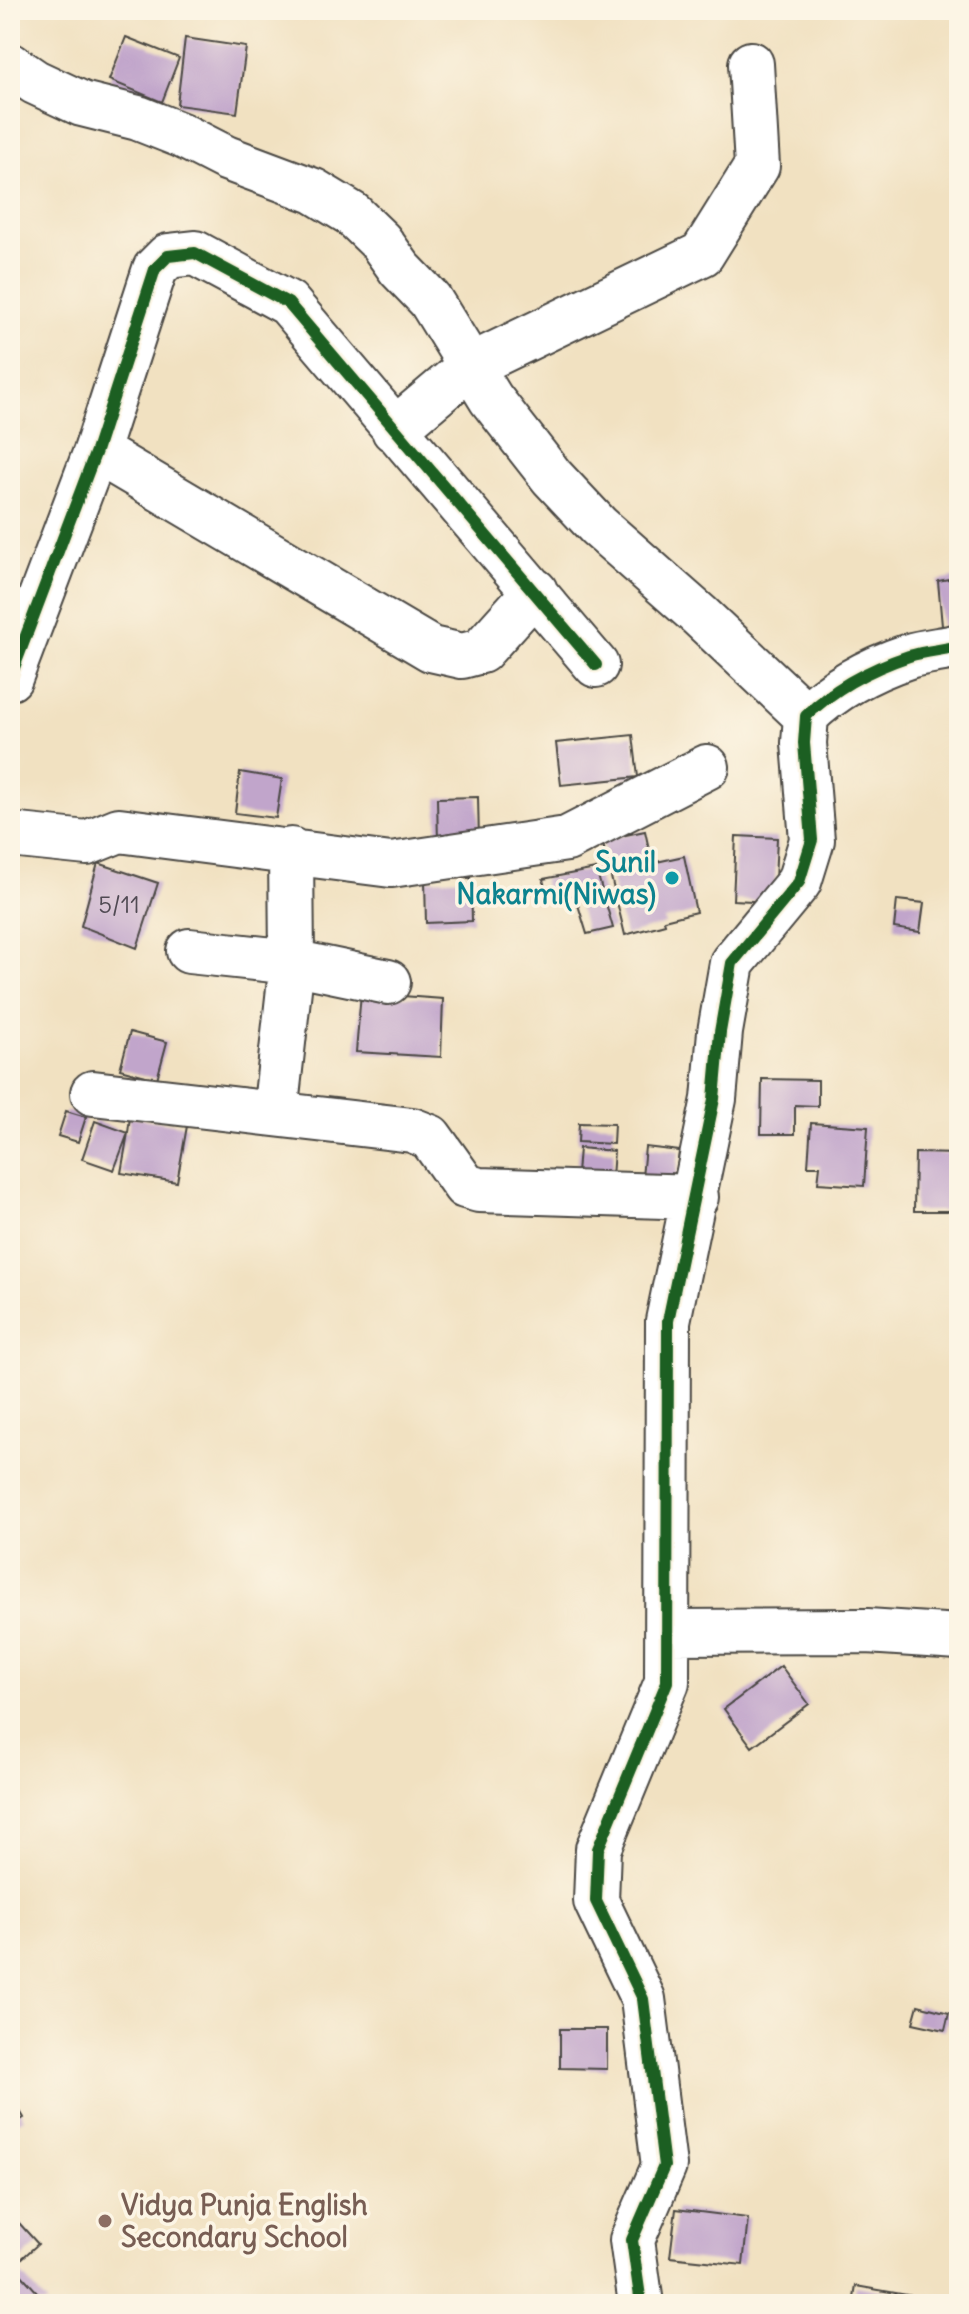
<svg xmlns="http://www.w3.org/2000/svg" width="969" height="2314" font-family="Delius,sans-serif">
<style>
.building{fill:#c1a5cb}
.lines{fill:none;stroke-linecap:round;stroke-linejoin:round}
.minor-casing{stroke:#494642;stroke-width:48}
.minor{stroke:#fff;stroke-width:44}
.cycleway-casing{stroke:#fcf5e5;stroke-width:17}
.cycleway{stroke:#1b5e20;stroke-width:12}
.culture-dot{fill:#0f9aa8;stroke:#fcf5e5;stroke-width:3}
.education-dot{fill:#8d6e63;stroke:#fcf5e5;stroke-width:3}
.labels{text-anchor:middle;stroke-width:7;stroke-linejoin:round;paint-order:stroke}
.number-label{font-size:24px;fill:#504a53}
.culture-label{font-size:28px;font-weight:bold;fill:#0d838f;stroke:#fcf5e5;text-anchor:end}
.education-label{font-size:28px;font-weight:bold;fill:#785e54;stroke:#fcf5e5;text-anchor:start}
</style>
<rect width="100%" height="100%" fill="#fcf5e5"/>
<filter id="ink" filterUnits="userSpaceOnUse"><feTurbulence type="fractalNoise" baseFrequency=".0125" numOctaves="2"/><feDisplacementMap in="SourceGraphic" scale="16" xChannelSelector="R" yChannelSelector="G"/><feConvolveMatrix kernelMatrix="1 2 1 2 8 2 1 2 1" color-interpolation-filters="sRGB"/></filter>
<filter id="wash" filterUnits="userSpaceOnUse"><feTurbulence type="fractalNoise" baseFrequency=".006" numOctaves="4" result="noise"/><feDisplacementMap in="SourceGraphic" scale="32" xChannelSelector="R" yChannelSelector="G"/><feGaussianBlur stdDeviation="1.8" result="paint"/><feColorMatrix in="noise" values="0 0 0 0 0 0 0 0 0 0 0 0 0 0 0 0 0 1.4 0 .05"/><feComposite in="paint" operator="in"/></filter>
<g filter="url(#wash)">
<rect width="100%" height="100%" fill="#f1e1c1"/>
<g id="blocks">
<!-- building -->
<path class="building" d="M126,37L179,58L162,102L109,80Z
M185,38L246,47L237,113L177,105Z
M959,577V634L943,637L938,581Z
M633,735L638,777L561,785L556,743Z
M240,772L282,779L276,818L235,813Z
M478,797L479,841L438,842L437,798Z
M645,831L652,863L684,856L696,912L664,920L665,924L625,935L602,840Z
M736,836L777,838L774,902L733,900Z
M98,863L158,883L137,948L81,926Z
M596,869L613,928L587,934L575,895L548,901L543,879Z
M471,878L472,921L426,923L425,880Z
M897,900L924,903L920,932L894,928Z
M361,993L443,999L441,1057L356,1052Z
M130,1032L167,1042L157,1079L120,1069Z
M762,1079L818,1080V1106L795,1105V1134H761Z
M66,1111L86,1117L78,1142L58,1136Z
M130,1117L187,1126L177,1182L121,1173L128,1133L114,1170L82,1159L95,1121L128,1133Z
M579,1123L614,1124L613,1144L578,1142Z
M811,1123L868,1127L864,1186L818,1183L820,1166H808Z
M645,1147L679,1151L675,1191L641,1187Z
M579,1148L614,1151L611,1190L576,1187Z
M915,1153L959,1154V1211H914Z
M781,1666L809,1704L752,1747L724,1709Z
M918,2005L949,2013L945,2030L913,2023Z
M560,2029H607V2069L560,2068Z
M10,2094L24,2118L10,2126Z
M676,2209L748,2218L743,2265L670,2257Z
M10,2213L38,2244L10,2269Z
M18,2271L48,2304H10V2278Z
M856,2286L913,2296L912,2304H853Z"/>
</g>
</g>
<g filter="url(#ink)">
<use href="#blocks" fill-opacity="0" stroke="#494642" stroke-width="2"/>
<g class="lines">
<defs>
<path id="minor" d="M10,65L35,82L82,104L138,118L181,135L226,158L314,191L352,214L380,241L400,269L430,300L491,399L552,477L598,526L699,615L806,716
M394,430L470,366L702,254L757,166L751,64
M96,451L431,649L462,656L481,651L535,591
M10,678L96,451L155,269L168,256L195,253L288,303L596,665
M10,835L87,843L119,830L391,865L567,839L707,767
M189,951L292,962L388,982
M93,1093L412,1130L430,1137L465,1186L479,1190L696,1197
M275,1114L292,962L291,850
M668,1632L867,1631L959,1637
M641,2304L632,2240L664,2166L643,1999L596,1901L598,1849L667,1682L668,1321L714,1099L720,1032L732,963L799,882L812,840L804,743L806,716C835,687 870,669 909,656C925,651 943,650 959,646"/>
</defs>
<!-- minor casing -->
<use href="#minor" class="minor-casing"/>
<!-- minor -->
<use href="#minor" class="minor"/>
<defs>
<path id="cycleway" d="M10,678L96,451L155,269L168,256L195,253L288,303L596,665
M641,2304L632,2240L664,2166L643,1999L596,1901L598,1849L667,1682L668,1321L714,1099L720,1032L732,963L799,882L812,840L804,743L806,716C835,687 870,669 909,656C925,651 943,650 959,646"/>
</defs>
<!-- cycleway casing -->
<use href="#cycleway" class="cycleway-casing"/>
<!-- cycleway -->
<use href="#cycleway" class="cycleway"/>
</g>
</g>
<!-- markers -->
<circle class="culture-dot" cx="672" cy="878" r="8"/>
<circle class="education-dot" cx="105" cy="2221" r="8"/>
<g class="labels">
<!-- number labels -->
<g class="number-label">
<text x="119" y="913">5/11</text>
</g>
<!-- culture labels -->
<g class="culture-label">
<text x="656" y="872">Sunil<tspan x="656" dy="32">Nakarmi(Niwas)</tspan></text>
</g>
<!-- education labels -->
<g class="education-label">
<text x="121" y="2215">Vidya Punja English<tspan x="121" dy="32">Secondary School</tspan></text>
</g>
</g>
<!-- margin -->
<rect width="969" height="2314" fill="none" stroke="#fcf5e5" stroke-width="40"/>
</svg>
